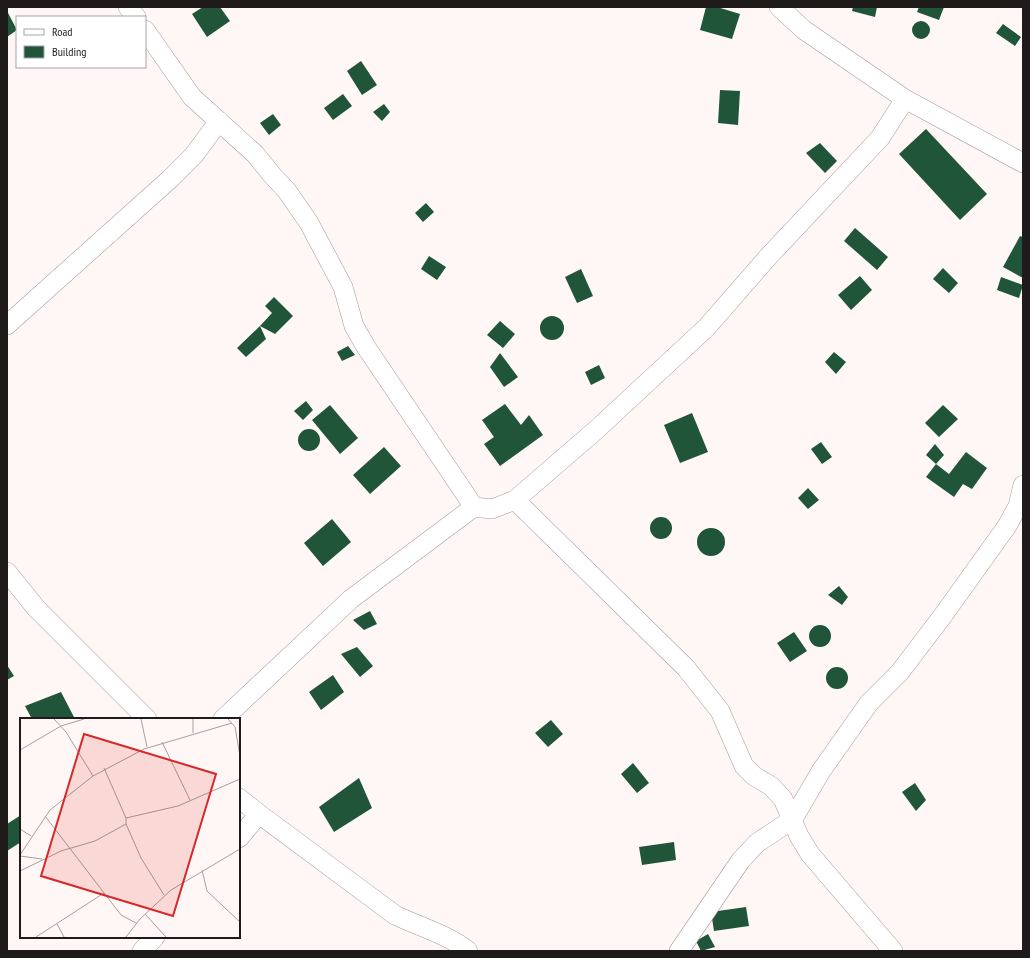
<svg xmlns="http://www.w3.org/2000/svg" width="1030" height="958" font-family="'PT Sans Narrow',sans-serif">
<style>
.building{fill:#20553a}
.lines{fill:none;stroke-linecap:round;stroke-linejoin:round}
.minor-casing{stroke:#a49a98;stroke-width:20}
.minor{stroke:#fff;stroke-width:19}
.inset-road{fill:none;stroke:#a59f9e;stroke-width:1}
.view{fill:#d62828;fill-opacity:0.15;stroke:#d62828;stroke-width:2}
.inset-edge{fill:none;stroke:#1f1b1b;stroke-width:2}
</style>
<rect width="100%" height="100%" fill="#fff7f5"/>
<!-- building -->
<path class="building" d="M203,7H220L230,21L207,37L192,14Z
M706,7H717L740,14L732,39L700,30Z
M853,7H877L875,17L852,11Z
M919,7H944L939,20L917,12Z
M7,11L17,30L7,37Z
M912 30a9 9 0 1 1 18 0a9 9 0 1 1-18 0Z
M1003,24L1021,37L1015,46L996,33Z
M361,61L377,85L362,95L347,71Z
M720,90L740,91L738,125L718,123Z
M343,94L352,106L333,120L324,108Z
M384,104L390,112L382,121L373,112Z
M273,114L281,125L269,135L260,123Z
M926,129L987,194L960,220L899,154Z
M820,143L837,161L825,173L806,153Z
M426,203L434,212L423,222L415,213Z
M855,228L888,257L877,270L844,241Z
M1020,236L1023,237V278L1003,267Z
M429,256L446,267L437,280L421,269Z
M943,268L958,283L949,293L933,279Z
M581,269L593,296L577,303L565,277Z
M860,276L872,290L851,310L838,295Z
M1001,277L1023,285L1019,298L997,290Z
M274,297L293,316L275,334L260,326L272,313L265,306Z
M540 328a12 12 0 1 1 24 0a12 12 0 1 1-24 0Z
M500,321L515,334L503,348L487,335Z
M260,326L266,339L246,357L237,348Z
M348,346L355,355L342,361L337,352Z
M834,352L846,362L836,374L825,362Z
M500,353L518,377L504,387L490,367Z
M599,365L605,378L591,385L585,372Z
M306,401L313,410L303,420L294,411Z
M505,404L521,425L529,415L543,435L500,466L484,444L494,437L482,420Z
M330,405L358,438L340,454L312,420Z
M943,405L958,419L939,437L925,423Z
M692,413L708,452L680,463L664,425Z
M298 440a11 11 0 1 1 22 0a11 11 0 1 1-22 0Z
M821,442L832,457L822,464L811,449Z
M935,444L944,455L936,464L926,455Z
M384,447L401,466L370,494L353,475Z
M966,452L987,468L972,489L963,484L954,497L926,477L936,464L949,474Z
M808,488L819,500L808,509L798,498Z
M650 528a11 11 0 1 1 22 0a11 11 0 1 1-22 0Z
M332,519L351,542L323,566L304,543Z
M697 542a14 14 0 1 1 28 0a14 14 0 1 1-28 0Z
M839,586L848,597L842,605L828,595Z
M370,611L377,624L364,630L353,620Z
M809 636a11 11 0 1 1 22 0a11 11 0 1 1-22 0Z
M794,632L807,651L790,662L777,643Z
M357,647L373,666L360,677L341,654Z
M7,665L14,676L7,680Z
M826 678a11 11 0 1 1 22 0a11 11 0 1 1-22 0Z
M333,675L344,692L321,710L309,692Z
M61,692L75,719H32L25,706Z
M551,720L563,734L548,747L535,733Z
M633,763L649,783L637,793L621,774Z
M359,778L372,808L334,832L319,807Z
M915,783L926,800L916,811L902,792Z
M21,815V842L7,851V824Z
M674,842L676,860L642,865L639,847Z
M746,907L749,926L714,931L711,912Z
M708,934L715,947L701,951L696,941Z"/>
<g class="lines">
<defs>
<path id="minor" d="M128,7L136,17
M779,7L804,30L905,99L1023,163
M145,30L192,97L255,154L273,176L287,191L309,223L343,287L354,326L366,347L474,507L492,509L515,500L596,430L707,327L768,257L880,138L905,99
M7,325L170,179L194,155L219,121
M515,500L686,668L720,711L744,766L754,776L771,786L783,799L799,836L810,854L893,951
M7,572L36,608L147,719
M223,719L351,599L474,507
M239,798L259,814
M239,838L259,814L395,915C420,927 447,934 468,951
M142,951L155,937
M679,951L741,860L757,843L793,819L821,771L869,703L900,672L944,614L1007,526L1018,506L1023,485"/>
</defs>
<!-- minor casing -->
<use href="#minor" class="minor-casing"/>
<!-- minor -->
<use href="#minor" class="minor"/>
</g>
<!-- overview -->
<g transform="translate(20 718)">
<rect width="220" height="220" fill="#fff7f5"/>
<path class="inset-road" d="M121,1L127,29M173,1V15M208,1L215,9L220,38M142,24L170,82M0,32L41,8L64,1M84,50L106,100M73,58L124,31L212,5M25,98L101,197L116,205M0,111L11,118M0,137L30,92L73,58L46,14L34,1M0,138L22,141M182,152L187,173L220,204M0,153L41,133L75,123L106,106M144,177L121,140L106,106V100L158,88L220,61M125,196L146,219M37,206L44,219M16,219L84,175M106,219L120,201L151,172L220,131"/>
<path class="view" d="M64,16L196,56L153,198L21,158Z"/>
<rect width="220" height="220" class="inset-edge"/>
</g>
<!-- border -->
<rect width="1030" height="958" fill="none" stroke="#1f1b1b" stroke-width="16"/>
<!-- legend -->
<rect x="16" y="16" width="130" height="52" fill="#ffffff" stroke="#a5a4a4"/>
<rect x="24" y="29" width="20" height="6" fill="#ffffff" stroke="#a5a4a4"/>
<text x="52" y="36" font-size="12" fill="#1f1b1b">Road</text>
<rect x="24" y="46" width="20" height="12" fill="#20553a" stroke="#a5a4a4"/>
<text x="52" y="56" font-size="12" fill="#1f1b1b">Building</text>
</svg>
